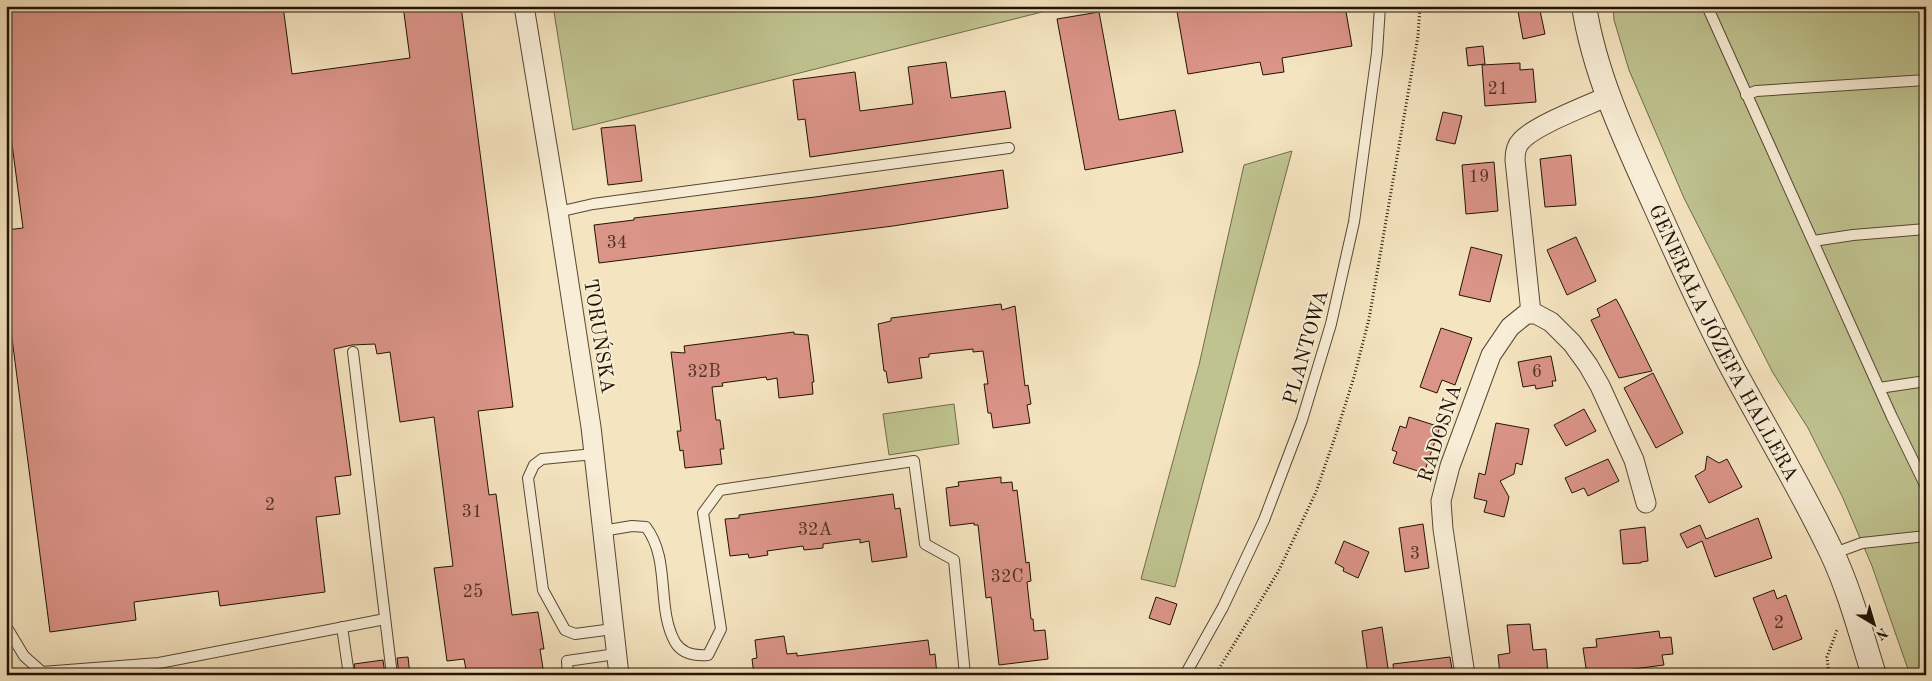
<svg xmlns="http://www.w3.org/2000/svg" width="1932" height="681" font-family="'Old Standard TT',serif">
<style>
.green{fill:#bfc390;stroke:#706b4a}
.building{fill:#db9488;stroke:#211304}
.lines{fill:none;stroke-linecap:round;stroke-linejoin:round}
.service-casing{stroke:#564733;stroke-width:12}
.minor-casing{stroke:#564733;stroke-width:21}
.tertiary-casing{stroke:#564733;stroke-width:26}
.path{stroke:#211304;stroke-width:3;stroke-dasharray:1 2.5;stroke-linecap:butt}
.service{stroke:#f8edd6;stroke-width:10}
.minor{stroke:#f8edd6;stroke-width:19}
.tertiary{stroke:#f8edd6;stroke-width:24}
.labels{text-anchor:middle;stroke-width:4;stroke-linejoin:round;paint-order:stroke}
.number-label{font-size:18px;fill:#503325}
.street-label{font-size:20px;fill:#211304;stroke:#f8edd6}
</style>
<rect width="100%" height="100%" fill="#f5e4c0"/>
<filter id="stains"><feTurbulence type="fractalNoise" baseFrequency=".004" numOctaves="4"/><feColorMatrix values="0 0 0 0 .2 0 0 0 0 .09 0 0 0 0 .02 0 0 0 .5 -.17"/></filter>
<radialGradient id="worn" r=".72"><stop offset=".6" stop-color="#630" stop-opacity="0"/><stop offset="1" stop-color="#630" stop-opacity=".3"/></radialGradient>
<!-- green -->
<path class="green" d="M553,6H1073L1050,10L573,130Z
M1613,6H1926V675H1910L1872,566L1842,496L1808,428L1773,373L1684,198L1629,70L1614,20Z
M1292,151L1175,587L1141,579L1199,365L1244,165Z
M954,404L959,444L889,455L883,414Z"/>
<!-- building -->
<path class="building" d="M6,6H283L292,74L410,58L403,6H461L513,407L478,411L489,495L496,494L512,615L538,612L544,649H540L544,675H467L464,659L447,661L434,568L453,566L434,417L400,422L390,352L377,354L375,344L352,345L334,349L351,475L335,477L340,514L316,517L325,592L220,606L218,591L134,602L136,620L50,632L6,292V230L23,228L6,98Z
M1176,6H1345L1352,46L1282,58L1284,72L1263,75L1260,62L1188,74Z
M1517,6H1539L1545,34L1523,39Z
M1099,12L1119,120L1175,110L1183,152L1085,170L1057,19Z
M1483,46L1485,64L1468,66L1466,48Z
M946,62L951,98L1005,91L1011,128L810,157L805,119L798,120L793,80L855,72L860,111L913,104L908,67Z
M1520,63V70L1533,69L1536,102L1485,106L1482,65Z
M1443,112L1462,116L1455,144L1436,140Z
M635,125L642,181L608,185L601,128Z
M1571,155L1576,205L1545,207L1540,159Z
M1494,162L1498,211L1466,214L1462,165Z
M1003,170L1008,208L893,226L599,263L594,225L634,220V218L815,197Z
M1576,237L1596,281L1567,295L1547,250Z
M1471,247L1502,255L1490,302L1459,295Z
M1616,299L1620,306L1652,371L1619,378L1613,366L1591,320L1600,316L1597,309Z
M1001,304L1002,310L1015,306L1025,386L1028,385L1031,404L1027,405L1030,423L993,428L991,413H988L984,384H988L983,351L973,352V349L929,354V357L919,358L922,378L888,383L886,371H884L878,324L891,321V318Z
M1441,328L1472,338L1455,385L1442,380L1437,393L1420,387Z
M794,332V334L808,335L814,382H812L813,394L779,398L777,378L767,380L766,377L722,383L723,386L712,387L716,420H720L724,449H720L722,464L685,468L683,450L680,451L677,431H681L671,352L685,353L684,346Z
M1551,356L1556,381H1552L1553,386L1536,389L1535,385L1523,387L1518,362Z
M1653,373L1683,433L1656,448L1624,388Z
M1584,409L1596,431L1566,446L1554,425Z
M1409,417L1440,427L1424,473L1393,463L1397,452L1392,450L1400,426L1406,428Z
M1496,423L1529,429L1522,465L1516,463L1514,474L1500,481L1509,497L1504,517L1484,512L1487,501L1474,498L1479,473L1485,475Z
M1707,456L1719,463L1727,459L1742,487L1709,503L1695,476L1705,470Z
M1608,459L1619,481L1588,496L1584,488L1572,493L1565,478Z
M1001,477V483L1012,482L1013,491L1017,490L1026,563L1029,562L1031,581L1027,582L1031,619H1033L1034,631L1045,630L1048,659L999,665L991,597L986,598L978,525H974V523L950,526L946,488L959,486L958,482Z
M893,494L895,509L900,508L907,557L872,562L869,541L860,543V539L823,544V548L804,550L803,546L767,551L768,555L749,558L748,554L730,556L725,519L739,518V515Z
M1758,518L1772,558L1715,577L1702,541L1687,548L1680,534L1700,525L1706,539Z
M1423,524L1429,568L1405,572L1399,528Z
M1645,527L1648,561L1641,562V563L1623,564L1620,530Z
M1344,541L1369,552L1358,578L1343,571L1344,568L1335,563Z
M1774,590L1777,599L1786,595L1802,639L1773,650L1753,598Z
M1156,597L1177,604L1170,625L1149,618Z
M1530,624L1533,650L1546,649L1548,675H1500L1498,655L1510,653L1507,625Z
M1382,627L1389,675H1368L1362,631Z
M1659,631L1660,638L1671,637L1673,654L1662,655L1664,665L1587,675L1583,648L1597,647L1596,639Z
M784,636L787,654L797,653V656L928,640L930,655L935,654L937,675H754L752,659L757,658L755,640Z
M408,657L410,675H399L397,658Z
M1450,657L1453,675H1394L1393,664Z
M383,660L385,675H356L354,664Z"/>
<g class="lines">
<defs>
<path id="service" d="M1707,6L1892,417L1926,487
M1746,95L1756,91L1926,80
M558,212L593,204L1009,148
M1813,241L1853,235L1926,229
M353,352L392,675
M1879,388L1926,381
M594,454L542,459L534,465L528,478L543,590L565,630L575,634L613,629
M602,531L632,526L646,527C671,560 656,608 675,642C682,654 696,656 708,655L721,629L703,513L720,490L914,461L925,544L954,560L965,675
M1832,554L1862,543L1926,536
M6,626L24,656L42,672L159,663L385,619
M342,627L349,675
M568,675L567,661L616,654
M1185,675L1223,607L1264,520L1302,420L1331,324L1354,222L1377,53L1380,6"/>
<path id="minor" d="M524,6L558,212L591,427L619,675
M1531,313L1515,160C1515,153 1516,146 1521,141C1535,125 1587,106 1608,96
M1465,675L1443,529L1441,501L1450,466L1491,355L1510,327L1526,314H1536L1551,322L1572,343L1588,365L1600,386L1634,460L1646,503"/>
<g id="tertiary">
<path id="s1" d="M1584,6C1595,76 1626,141 1655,205C1680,261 1705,316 1733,369C1766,430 1802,490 1832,553C1850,591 1861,634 1874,675"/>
</g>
</defs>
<!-- service casing -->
<use href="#service" class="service-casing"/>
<!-- minor casing -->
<use href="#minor" class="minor-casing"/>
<!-- tertiary casing -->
<use href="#tertiary" class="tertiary-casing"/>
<!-- path -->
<path class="path" d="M1215,675L1278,572L1316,492L1336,434L1354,377L1369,319L1418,36L1420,6
M1829,675L1827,657L1837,630"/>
<!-- service -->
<use href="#service" class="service"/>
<!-- minor -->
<use href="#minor" class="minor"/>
<!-- tertiary -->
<use href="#tertiary" class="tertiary"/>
</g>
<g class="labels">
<!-- number labels -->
<g class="number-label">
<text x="1498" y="94">21</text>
<text x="1479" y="182">19</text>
<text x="617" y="248">34</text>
<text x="704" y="377">32B</text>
<text x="1537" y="377">6</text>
<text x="270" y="510">2</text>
<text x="472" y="517">31</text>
<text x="815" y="535">32A</text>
<text x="1415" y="559">3</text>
<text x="1007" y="582">32C</text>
<text x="473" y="597">25</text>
<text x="1779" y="628">2</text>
</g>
<!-- street labels -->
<g class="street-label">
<text transform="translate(600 336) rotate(81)" y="7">TORUŃSKA</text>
<text dy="7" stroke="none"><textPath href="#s1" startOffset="366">GENERAŁA JÓZEFA HALLERA</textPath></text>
<text transform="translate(1305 347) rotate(-74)" y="7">PLANTOWA</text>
<text transform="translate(1439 433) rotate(-72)" y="7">RADOSNA</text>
</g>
</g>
<!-- margin -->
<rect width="1932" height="681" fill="none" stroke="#f5e4c0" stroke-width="25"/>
<rect x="8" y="8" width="1917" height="666" fill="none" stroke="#211304" stroke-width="2.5"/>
<rect x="12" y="12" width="1907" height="656" fill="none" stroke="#211304"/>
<!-- north arrow -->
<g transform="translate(1874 624) rotate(142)" stroke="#f8edd6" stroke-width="4" paint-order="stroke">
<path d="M0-4L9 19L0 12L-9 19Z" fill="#211304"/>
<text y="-8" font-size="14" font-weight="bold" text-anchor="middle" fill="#211304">N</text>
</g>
<rect width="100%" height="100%" filter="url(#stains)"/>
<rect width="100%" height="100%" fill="url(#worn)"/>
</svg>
